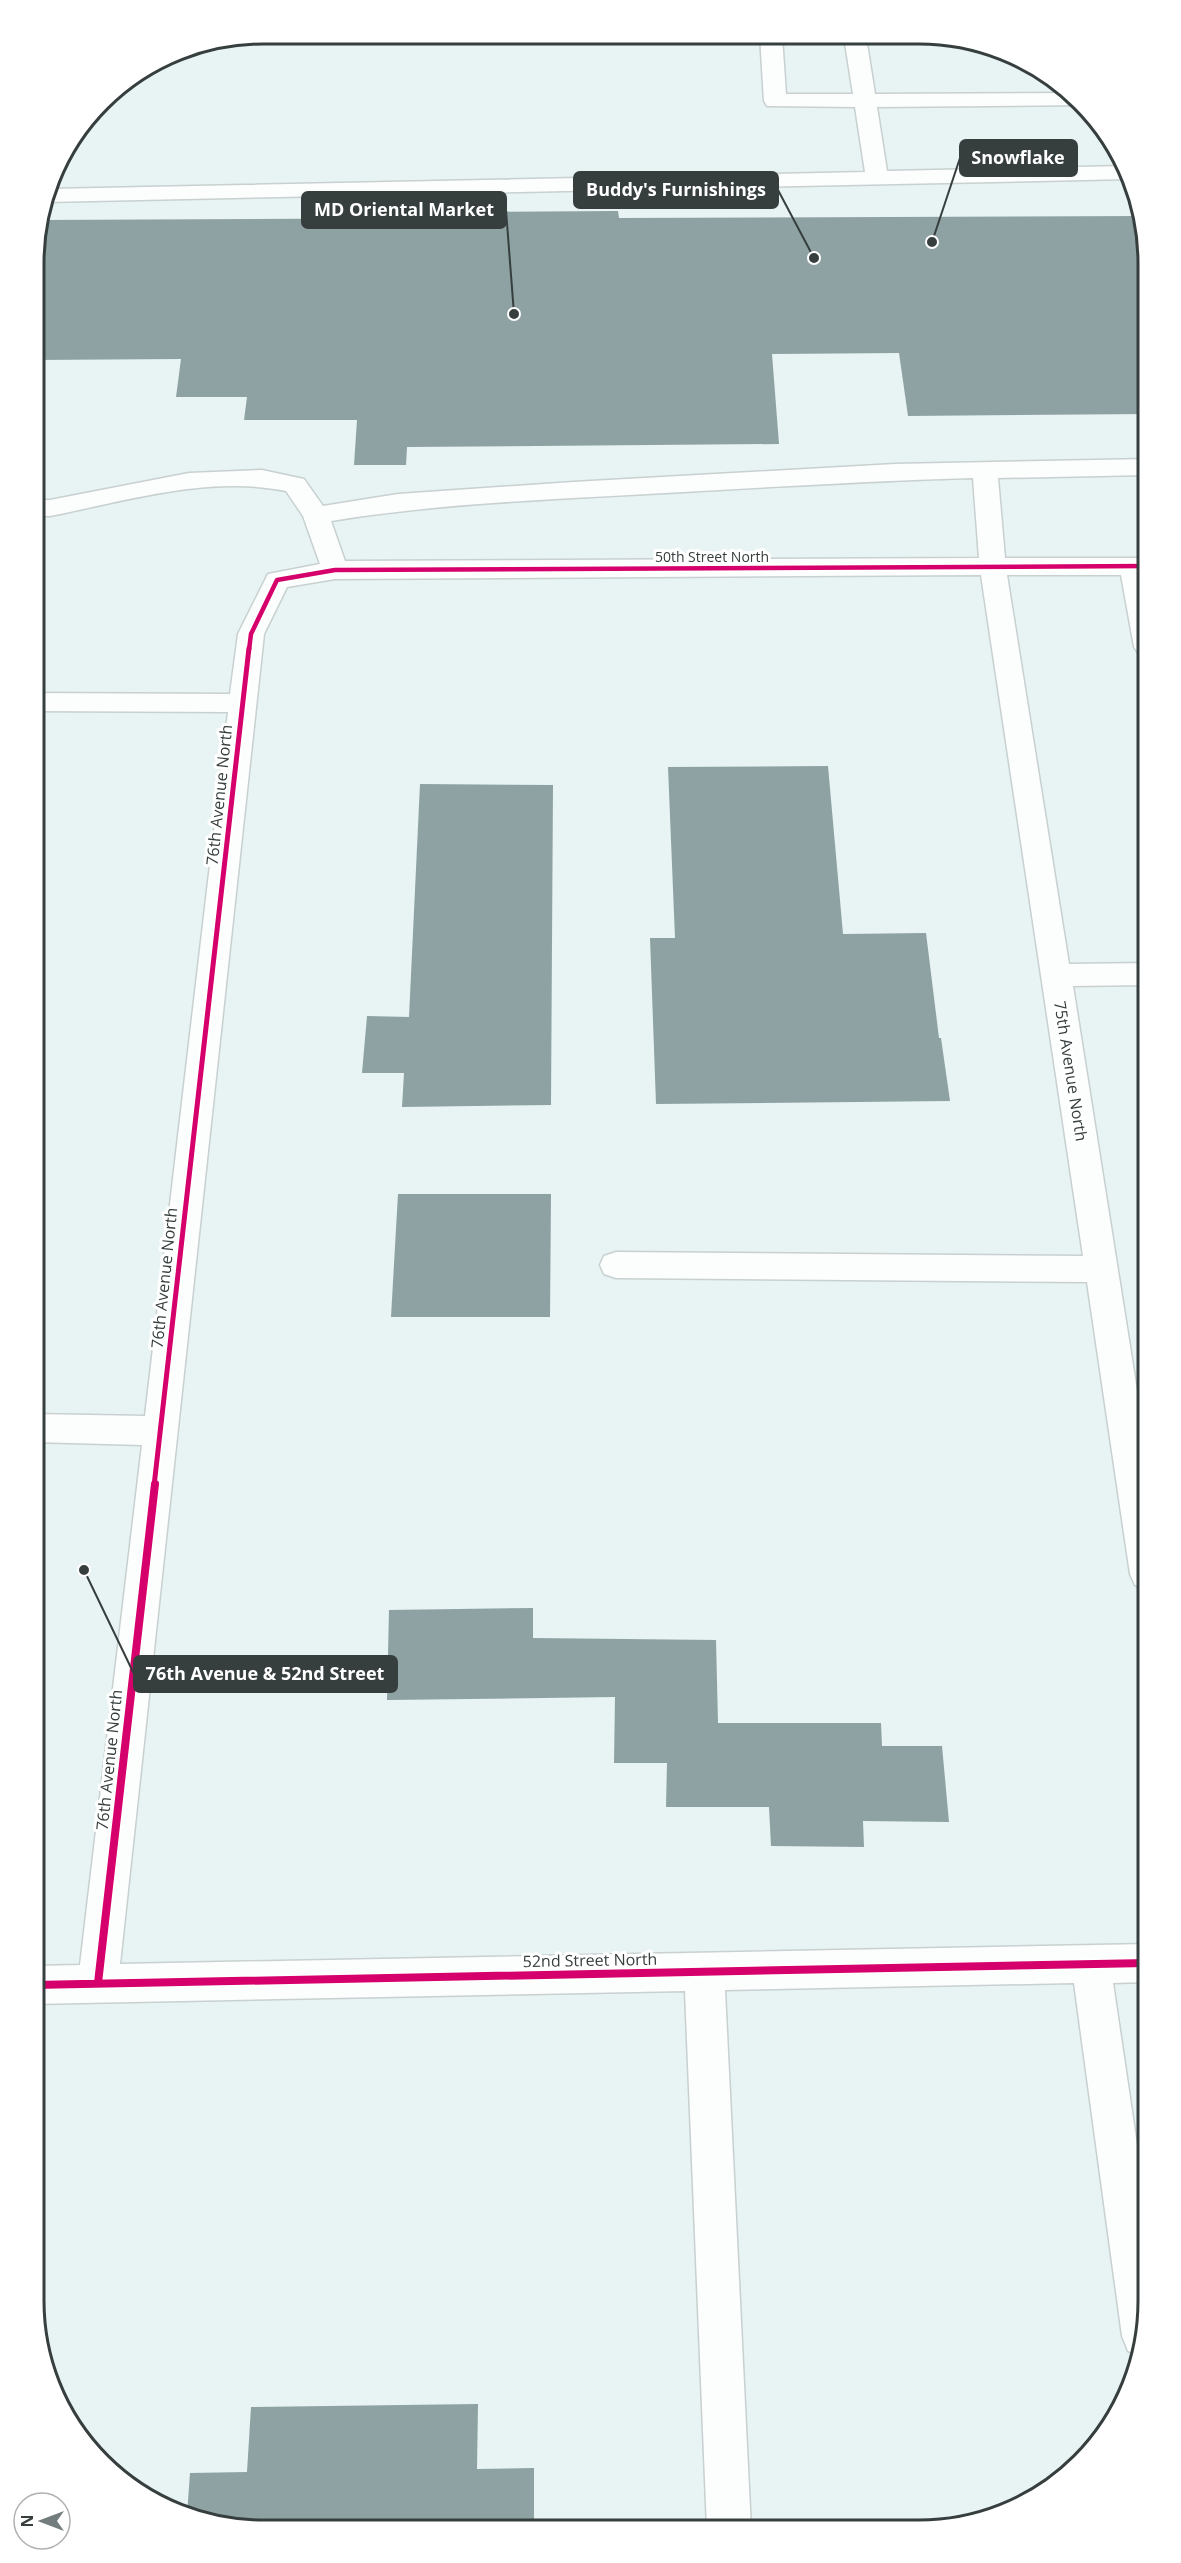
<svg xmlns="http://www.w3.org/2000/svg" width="1181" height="2563" font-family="'Open Sans',sans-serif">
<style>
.building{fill:#8ea2a3}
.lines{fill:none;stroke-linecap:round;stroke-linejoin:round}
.minor-casing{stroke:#c8d0d0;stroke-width:3}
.minor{fill:#fcfdfd;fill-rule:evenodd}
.cycleway-far2-casing{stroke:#fff;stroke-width:8}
.cycleway-far1-casing{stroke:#fff;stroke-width:9}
.cycleway-casing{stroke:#fff;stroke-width:11}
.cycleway-far2{stroke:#d6006c;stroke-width:4.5}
.cycleway-far1{stroke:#d6006c;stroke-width:5}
.cycleway{stroke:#d6006c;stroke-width:8}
.labels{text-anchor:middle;stroke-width:6;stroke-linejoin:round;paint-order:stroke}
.far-street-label{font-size:14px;fill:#363e3e;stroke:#fff}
.street-label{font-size:16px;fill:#363e3e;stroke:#fff}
.rim{fill:none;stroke:#363e3e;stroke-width:3}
.leader{fill:none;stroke:#363e3e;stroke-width:2}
.callout-dot{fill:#363e3e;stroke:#fff;stroke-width:2}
.callout{fill:#363e3e;stroke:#363e3e;stroke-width:2}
.callout-label{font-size:18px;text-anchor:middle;font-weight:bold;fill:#fff}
</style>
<rect width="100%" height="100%" fill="#e8f3f3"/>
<!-- building -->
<path class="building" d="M618,211L619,218L1142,216L1148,262V414L908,416L899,353L772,354L779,444L407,447L406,465H354L357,420H244L247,397H176L181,359L33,360L34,247L41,220L442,218V212Z
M828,766L843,934L926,933L939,1038H941L950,1101L656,1104L650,938H675L668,767Z
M420,784L553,785L551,1105L402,1107L404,1073H362L367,1016L409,1017Z
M398,1194H551L550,1317H391Z
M533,1608V1638L716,1640L718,1723H881L882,1746H942L949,1822L863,1821L864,1847L771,1846L769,1807H666L667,1763H614L615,1697L387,1700L389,1610Z
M478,2404L477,2469L534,2468V2528L218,2526L187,2515L190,2473L247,2472L251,2407Z"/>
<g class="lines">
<defs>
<path id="minor" d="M760,36H782L786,94H853L844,37H866L875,94L1073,93L1083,105L877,107L887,171L1125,166L1130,179L46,202L49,189L865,172L855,107L767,106L764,101Z
M1148,459V475L998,478L1005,558H1148V656L1138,653L1134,647L1121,575H1007L1069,964L1148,963V985L1073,986L1148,1460V1590L1135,1585L1130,1574L1087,1282L616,1278L604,1274L600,1265L604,1256L616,1252L1083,1256L981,575L335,579L287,587L264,634L120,1964L1148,1944V1982L1113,1983L1148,2219L1147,2316L1138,2355L1128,2351L1122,2336L1074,1983L725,1990L751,2529H707L685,1991L33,2004V1966L80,1965L142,1445L33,1442V1414L145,1416L228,712L33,711V693L230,694L238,634L268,574L320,564L303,516L286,491C209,475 126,501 50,516H33V500H50L189,473L262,470L304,479L323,506L398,494L573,482L895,464ZM973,478L979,558L345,561L331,521C435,504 541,500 647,494C756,488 864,481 973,478Z"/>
</defs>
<!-- minor casing -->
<use href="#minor" class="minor-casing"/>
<!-- minor -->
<use href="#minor" class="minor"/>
<defs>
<path id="cycleway-far2" d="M249,650L251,634L277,580L335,570L1148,566"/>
<path id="cycleway-far1" d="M154,1486L249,648"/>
<path id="cycleway" d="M98,1983L155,1484
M33,1985L1148,1963"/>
</defs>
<!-- cycleway-far2 casing -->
<use href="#cycleway-far2" class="cycleway-far2-casing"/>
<!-- cycleway-far1 casing -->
<use href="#cycleway-far1" class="cycleway-far1-casing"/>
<!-- cycleway casing -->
<use href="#cycleway" class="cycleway-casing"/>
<!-- cycleway-far2 -->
<use href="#cycleway-far2" class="cycleway-far2"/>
<!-- cycleway-far1 -->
<use href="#cycleway-far1" class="cycleway-far1"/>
<!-- cycleway -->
<use href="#cycleway" class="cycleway"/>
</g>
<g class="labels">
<!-- far-street labels -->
<g class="far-street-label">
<text x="712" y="562">50th Street North</text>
</g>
<!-- street labels -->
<g class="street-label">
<text transform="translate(219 795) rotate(-84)" y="6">76th Avenue North</text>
<text transform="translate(1071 1071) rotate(81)" y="6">75th Avenue North</text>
<text transform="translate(164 1278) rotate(-84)" y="6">76th Avenue North</text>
<text transform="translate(109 1760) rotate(-84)" y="6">76th Avenue North</text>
<text transform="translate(590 1960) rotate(-1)" y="6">52nd Street North</text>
</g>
</g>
<!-- crop -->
<path d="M0 0H1181V2563H0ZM263 44H919A219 219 0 0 1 1138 263V2301A219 219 0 0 1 919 2520H263A219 219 0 0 1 44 2301V263A219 219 0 0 1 263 44Z" fill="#fff" fill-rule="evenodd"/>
<path class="rim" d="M263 44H919A219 219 0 0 1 1138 263V2301A219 219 0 0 1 919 2520H263A219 219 0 0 1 44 2301V263A219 219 0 0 1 263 44Z"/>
<!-- callouts -->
<path class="leader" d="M932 242L960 158M814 258L778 190M514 314L506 210M84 1570L134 1674"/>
<g class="callout-dot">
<circle cx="932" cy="242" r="6"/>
<circle cx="814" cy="258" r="6"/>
<circle cx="514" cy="314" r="6"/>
<circle cx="84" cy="1570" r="6"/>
</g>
<g class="callout">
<rect x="960" y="140" width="117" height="36" rx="6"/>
<rect x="574" y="172" width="204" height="36" rx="6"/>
<rect x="302" y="192" width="204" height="36" rx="6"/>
<rect x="134" y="1656" width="263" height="36" rx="6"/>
</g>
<g class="callout-label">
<text x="1018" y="164">Snowflake</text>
<text x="676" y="196">Buddy's Furnishings</text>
<text x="404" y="216">MD Oriental Market</text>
<text x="265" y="1680">76th Avenue &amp; 52nd Street</text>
</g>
<!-- north arrow -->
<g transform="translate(42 2521) rotate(270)"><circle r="28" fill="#ffffff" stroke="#afb2b2" stroke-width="1.5"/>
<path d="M0-4.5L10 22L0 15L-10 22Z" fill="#747d7d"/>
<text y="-9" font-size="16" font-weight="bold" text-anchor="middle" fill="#363e3e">N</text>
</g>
</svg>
